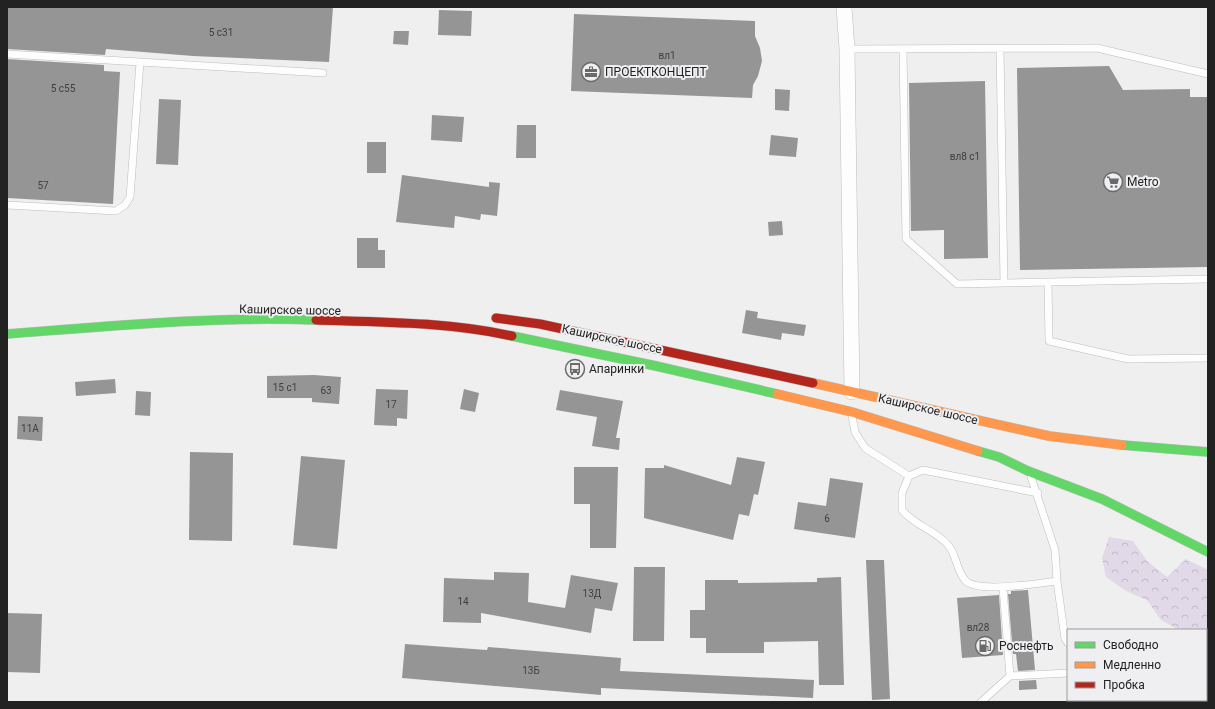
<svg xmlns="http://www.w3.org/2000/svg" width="1215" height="709" font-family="Roboto,sans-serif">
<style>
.forest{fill:url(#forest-crowns)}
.building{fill:#959595}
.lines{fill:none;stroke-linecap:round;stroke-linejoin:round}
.lane-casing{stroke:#bebdbe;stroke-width:8}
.street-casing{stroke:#bebdbe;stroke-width:16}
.fast-casing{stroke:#bebdbe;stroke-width:10}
.slow-casing{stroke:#bebdbe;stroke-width:10}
.jam-casing{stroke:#bebdbe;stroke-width:10}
.lane{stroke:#fdfdfd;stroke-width:7}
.street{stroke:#fdfdfd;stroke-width:15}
.fast{stroke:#63d668;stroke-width:9}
.slow{stroke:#ff974d;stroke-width:9}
.jam{stroke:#b3261e;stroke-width:9}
.labels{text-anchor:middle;stroke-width:4;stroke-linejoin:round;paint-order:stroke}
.number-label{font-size:10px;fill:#3f3f40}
.poi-label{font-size:12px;fill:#222223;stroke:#efeef0;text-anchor:start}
.street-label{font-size:12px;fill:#222223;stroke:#efeef0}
</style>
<defs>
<pattern id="forest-crowns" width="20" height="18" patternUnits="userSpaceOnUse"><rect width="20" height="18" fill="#e1d8e8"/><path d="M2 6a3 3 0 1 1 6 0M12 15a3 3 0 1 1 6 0" fill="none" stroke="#c1b9c7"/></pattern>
</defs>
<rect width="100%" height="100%" fill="#efefef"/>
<!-- forest -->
<path class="forest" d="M1109,537L1133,541L1147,561L1167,577L1186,559L1208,570V680L1206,681V630H1179L1161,620L1147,600L1126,591L1106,577L1102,558Z"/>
<!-- building -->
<path class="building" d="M7,7H333L329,62L193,56L106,49L105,55L7,49Z
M439,10L472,11L471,36L438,35Z
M574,14L755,21V36L760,48L762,61L758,76L753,85L752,98L571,91Z
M394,31H409L408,45L393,44Z
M7,59L104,65V71L120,72L113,204L7,198Z
M1109,66L1123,90L1190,89V97H1208V267L1020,270L1017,68Z
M985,81L988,258L944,259V230L911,231L909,83Z
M775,89L790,90L789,111L775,110Z
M159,99L181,100L178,165L156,164Z
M432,115L464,117L462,142L431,140Z
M517,125H536V158H516Z
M771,135L798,138L796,157L769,155Z
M367,142H386V173H367Z
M402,175L489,187V182L500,183L497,216L481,214L480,220L455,216L454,228L396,222Z
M782,221L783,235L769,236L768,222Z
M357,238H378V250H385V268H357Z
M746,310L758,312L757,318L806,325L804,336L782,333L781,340L742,333Z
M314,375L341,377L339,404L312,402V398H267V376Z
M115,379L116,393L76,396L75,382Z
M376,389L408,390L407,419L397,418V426L374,425Z
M464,389L479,393L475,412L460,409Z
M560,390L623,401L616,438H620L619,450L592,446L597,417L556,410Z
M136,391L151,392L150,416L135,415Z
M18,416L43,417L42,441L17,439Z
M190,452L233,453L232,541L189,540Z
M301,456L345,460L337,549L293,545Z
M737,457L765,462L758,495L754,494L749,516L739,514L733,540L644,518L645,468H664V465L731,485Z
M574,467H618L616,548H590V504H574Z
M830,478L863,483L855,538L794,529L798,502L826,506Z
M866,560H884L890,699L872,700Z
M634,567H665L664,641H633Z
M494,572L529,573L528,602L565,608L571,575L618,583L612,611L595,608L591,633L481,613V623L443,622L444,578L494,580Z
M841,577L844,685H819L818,641L764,642V653H706V638H690V610H705V580H738V583L817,582V578Z
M1028,590L1035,670L1018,671L1016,654H1013L1008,594H1011V591Z
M999,595L1003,655L962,658L957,598Z
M7,613L42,614L40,673L7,672Z
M405,644L487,650L488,647L621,658L620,671L814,680L813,698L601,688V695L402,678Z
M1036,680L1037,689L1019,690V681Z"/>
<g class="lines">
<defs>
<path id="lane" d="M847,49L1097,48L1208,74
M903,49L906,239L957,284L1048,282L1049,341L1128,359L1208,358
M1000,49L1004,283
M7,54L323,73
M7,205L116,211L125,205L130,197L140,62
M1048,282L1208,279
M852,416L855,432L865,448L909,476
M1031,477L1055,550L1057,581L1065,639L1068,643
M1038,493L923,470L909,476L902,493V510C915,526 935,530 948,545C957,555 956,570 965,580C976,594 1040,583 1057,581
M1003,588L1010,676
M1121,700L1123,702
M981,702L1010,676L1068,673"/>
<path id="street" d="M844,7L847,49L852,392"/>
<path id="fast" d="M7,334C110,326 212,316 316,320
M512,336L656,366L777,394
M1122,445L1208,452
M978,451L999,457L1028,471L1102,499L1208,552"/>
<path id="slow" d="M813,383L1049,436L1122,445
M777,394L852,412L978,451"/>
<path id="jam" d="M496,318L540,324L813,383
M316,320C381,322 448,322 512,336"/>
</defs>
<!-- lane casing -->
<use href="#lane" class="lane-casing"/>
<!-- street casing -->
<use href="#street" class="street-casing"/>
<!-- fast casing -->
<use href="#fast" class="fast-casing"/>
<!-- slow casing -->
<use href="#slow" class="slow-casing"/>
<!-- jam casing -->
<use href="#jam" class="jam-casing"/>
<!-- lane -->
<use href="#lane" class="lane"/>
<!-- street -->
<use href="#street" class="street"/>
<!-- fast -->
<use href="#fast" class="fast"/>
<!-- slow -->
<use href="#slow" class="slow"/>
<!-- jam -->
<use href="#jam" class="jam"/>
</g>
<!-- icons -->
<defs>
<symbol id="office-ring" viewBox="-11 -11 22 22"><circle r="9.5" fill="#efeef0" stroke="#6a6a6a" stroke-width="1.5"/><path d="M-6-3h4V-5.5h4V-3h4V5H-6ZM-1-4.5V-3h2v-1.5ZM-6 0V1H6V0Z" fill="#6a6a6a"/></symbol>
<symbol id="supermarket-ring" viewBox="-11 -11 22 22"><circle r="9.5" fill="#efeef0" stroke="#6a6a6a" stroke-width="1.5"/><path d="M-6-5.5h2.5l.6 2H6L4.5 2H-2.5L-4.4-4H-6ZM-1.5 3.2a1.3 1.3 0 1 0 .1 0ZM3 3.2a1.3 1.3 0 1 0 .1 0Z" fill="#6a6a6a"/></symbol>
<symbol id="bus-ring" viewBox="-11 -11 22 22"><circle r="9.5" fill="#efeef0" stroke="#6a6a6a" stroke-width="1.5"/><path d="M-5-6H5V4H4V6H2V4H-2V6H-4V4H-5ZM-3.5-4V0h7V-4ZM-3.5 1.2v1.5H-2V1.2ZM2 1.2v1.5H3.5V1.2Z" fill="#6a6a6a"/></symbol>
<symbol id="fuel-ring" viewBox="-11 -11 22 22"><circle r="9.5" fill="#efeef0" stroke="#6a6a6a" stroke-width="1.5"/><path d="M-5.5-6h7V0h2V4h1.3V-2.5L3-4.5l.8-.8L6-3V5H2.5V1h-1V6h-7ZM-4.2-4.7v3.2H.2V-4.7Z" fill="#6a6a6a"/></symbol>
</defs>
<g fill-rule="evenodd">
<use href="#office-ring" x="580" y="61" width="22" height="22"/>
<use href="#supermarket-ring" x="1102" y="171" width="22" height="22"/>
<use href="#bus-ring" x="564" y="358" width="22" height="22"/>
<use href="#fuel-ring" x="974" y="635" width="22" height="22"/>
</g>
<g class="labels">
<!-- number labels -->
<g class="number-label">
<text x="221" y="36">5 с31</text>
<text x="667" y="59">вл1</text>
<text x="63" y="92">5 с55</text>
<text x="965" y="160">вл8 с1</text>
<text x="43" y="189">57</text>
<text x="285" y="391">15 с1</text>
<text x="326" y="394">63</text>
<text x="391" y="408">17</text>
<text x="30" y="432">11А</text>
<text x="827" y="522">6</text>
<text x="592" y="597">13Д</text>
<text x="463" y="605">14</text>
<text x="978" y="631">вл28</text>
<text x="531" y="674">13Б</text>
</g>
<!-- poi labels -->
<g class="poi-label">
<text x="605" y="76">ПРОЕКТКОНЦЕПТ</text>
<text x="1127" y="186">Metro</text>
<text x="589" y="373">Апаринки</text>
<text x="999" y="650">Роснефть</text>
</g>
<!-- street labels -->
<g class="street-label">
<text transform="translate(290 310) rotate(1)" y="4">Каширское шоссе</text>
<text transform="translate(612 339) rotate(12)" y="4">Каширское шоссе</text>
<text transform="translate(928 409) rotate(13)" y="4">Каширское шоссе</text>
</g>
</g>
<!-- border -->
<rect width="1215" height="709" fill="none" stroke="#222223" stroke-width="16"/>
<!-- legend -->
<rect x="1067" y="629" width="140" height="72" fill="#efeef0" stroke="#9d9c9e"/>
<rect x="1075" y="642" width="20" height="6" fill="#63d668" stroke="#9d9c9e"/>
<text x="1103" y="649" font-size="12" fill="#222223">Свободно</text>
<rect x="1075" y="662" width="20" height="6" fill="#ff974d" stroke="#9d9c9e"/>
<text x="1103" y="669" font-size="12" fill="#222223">Медленно</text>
<rect x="1075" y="682" width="20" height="6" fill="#b3261e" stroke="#9d9c9e"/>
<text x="1103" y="689" font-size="12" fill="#222223">Пробка</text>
</svg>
